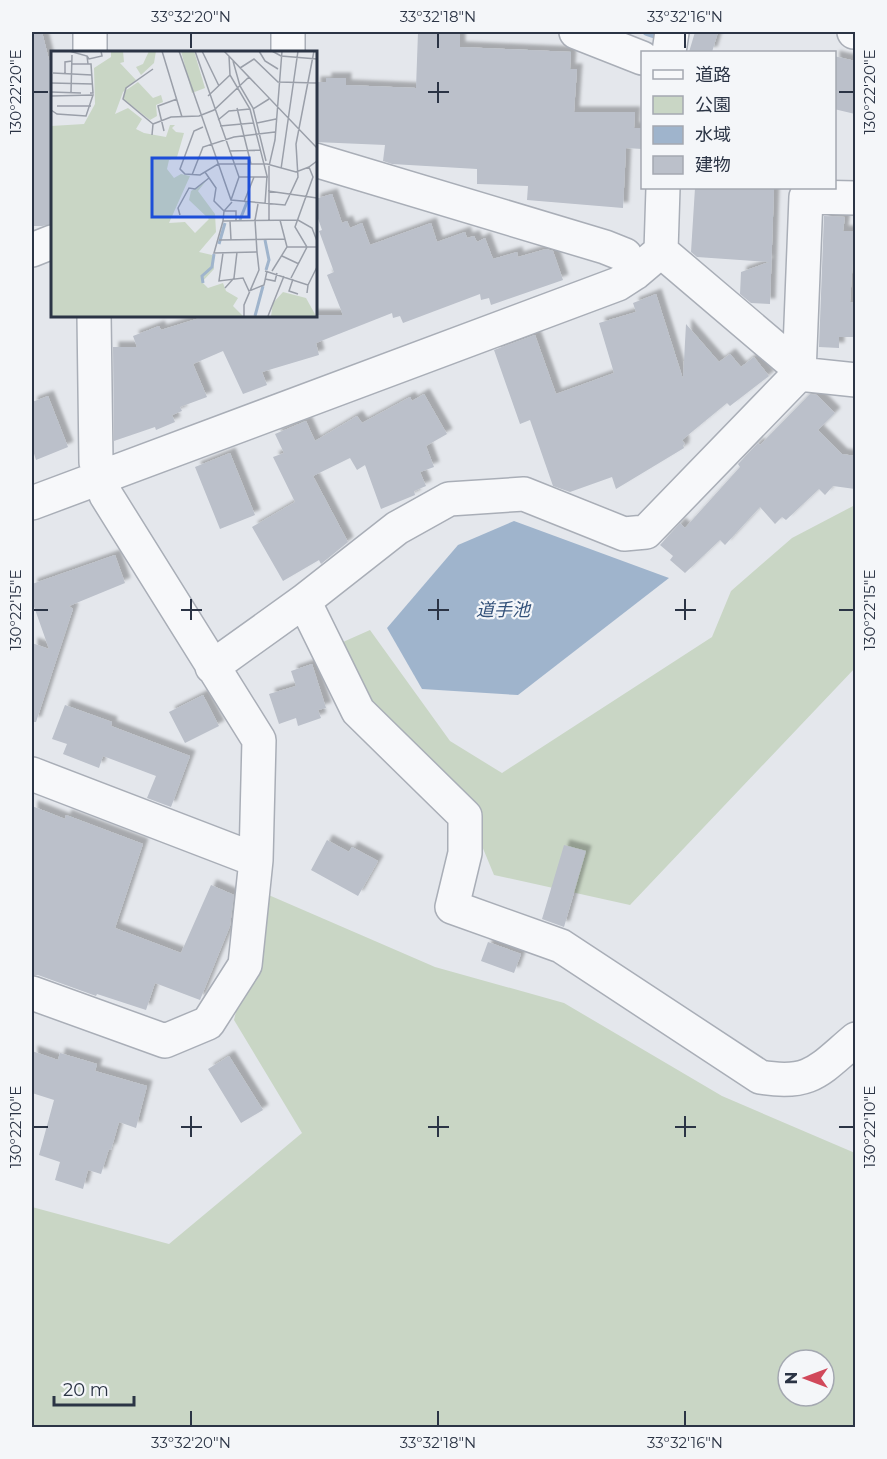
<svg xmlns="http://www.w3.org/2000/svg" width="887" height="1459" font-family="Montserrat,'Noto Sans JP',sans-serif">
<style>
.green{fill:#c9d6c5;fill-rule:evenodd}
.water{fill:#9fb4cc}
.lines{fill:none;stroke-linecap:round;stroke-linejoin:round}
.stream{stroke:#9fb4cc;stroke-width:8}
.building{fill:#bbc0ca;filter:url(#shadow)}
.minor-casing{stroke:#a9aeb7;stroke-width:36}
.minor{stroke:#f7f8fa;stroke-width:33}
.ticks{fill:none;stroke:#2b3445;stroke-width:2}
.labels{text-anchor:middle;stroke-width:4.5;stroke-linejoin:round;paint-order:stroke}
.water-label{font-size:18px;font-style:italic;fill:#34527a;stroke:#f4f6f9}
.inset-river{fill:none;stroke:#9fb4cc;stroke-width:3}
.inset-road{fill:none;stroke:#9a9fa9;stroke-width:1.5}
.view{fill:#1d4ed8;fill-opacity:0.15;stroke:#1d4ed8;stroke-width:3}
.inset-edge{fill:none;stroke:#2b3445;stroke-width:3}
.neatline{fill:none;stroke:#2b3445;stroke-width:2}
.ticks-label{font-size:15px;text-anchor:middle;fill:#2b3445}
</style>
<defs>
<filter id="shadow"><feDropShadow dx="5.5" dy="-5.5" stdDeviation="1.5" flood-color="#0004"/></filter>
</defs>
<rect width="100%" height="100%" fill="#e4e7ec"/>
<!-- green -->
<path class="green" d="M855,505V668L630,905L494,875L465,805L377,714L343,642L370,630L450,741L502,773L712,637L731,591L792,538Z
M264,893L435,967L564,1003L722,1096L855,1153V1427H32V1207L169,1244L302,1133L234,1020ZM788,1360H824V1396H788Z"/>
<!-- water -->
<path class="water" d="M514,521L669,578L518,695L422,689L387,628L458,545Z"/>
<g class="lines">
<!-- stream -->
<path class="stream" d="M647,32L665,38"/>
</g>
<!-- building -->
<path class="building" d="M32,32H42L52,72V224L42,226H32Z
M418,32L460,34V47L571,52L570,69H577L574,112H635L634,128H642V149L626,148L623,208L527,200L528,186L477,184V169L392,164L383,161L385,145L315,142V82H326V78H346V85L416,88Z
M695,32H718L712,52H689Z
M834,56L855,61V114L834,109Z
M695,188H774L770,304L751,303L740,294L741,272L769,262L697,257L691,252Z
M332,194L342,223L347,221L350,228L362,223L370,245L431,223L437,242L465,232L467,238L474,236L477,242L485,238L493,259L517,252L518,257L546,249L553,251L563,280L491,305L489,298L481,300L480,294L403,323L400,316L393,318L392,313L316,343L319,355L262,372L267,385L243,394L223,351L193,364L207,397L180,407L182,411L172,415L175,422L156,430L155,427L114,441L113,347H137L133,336L159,326L161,330L209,315H343L327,275L334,272L319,231L322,230L315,210V199Z
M824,216L845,217L843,231H855L850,302L855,303V337H839V348L819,347Z
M656,294L683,379L686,324L719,362L730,354L741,367L754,357L769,376L730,406L727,403L682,440L685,444L683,445L684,448L616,489L612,477L570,492L553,486L530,420L520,424L494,350L535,335L556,394L614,373L599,323L636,312L633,303Z
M424,394L447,434L426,446L434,467L420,472L426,486L414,491L415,495L381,509L365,465L357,470L350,458L313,476L348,542L321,564L319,560L283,581L252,527L295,502L273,457L284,453L275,434L306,421L315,441L357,416L362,423L410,397L412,401Z
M810,394L817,395L835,413L818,430L842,454L855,456V489L833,486L825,495L819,489L786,520L782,517L775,524L760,507L725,545L720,540L685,573L670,560L673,556L660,545L680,523L685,528L740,467L738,464L758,443L760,445Z
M48,396L68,447L36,460L32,447V402Z
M230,453L255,515L220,529L195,467Z
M115,555L125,583L69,606L73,609L36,722H32V643L49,649L32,601V584Z
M312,664L326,708L318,710L321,718L298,726L296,718L279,724L269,694L296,686L291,671Z
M203,695L219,726L185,743L169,712Z
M65,705L112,722L111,726L190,756L171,807L147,798L156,776L103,756L99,768L63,754L67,744L52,739Z
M32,806L65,819L66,815L143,844L115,928L181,953L211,885L234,895L230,926L200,1000L155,983L146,1010L97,994L96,996L38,975H32Z
M327,840L349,852L352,847L378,861L358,896L311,870Z
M564,845L586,851L564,927L542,919Z
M488,942L521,954L514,973L481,961Z
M32,1051L58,1060L60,1053L97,1064L95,1071L147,1086L136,1128L119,1122L111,1150L109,1149L101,1174L88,1170L83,1189L55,1180L60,1162L39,1155L54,1100L32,1093Z
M229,1056L263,1110L241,1123L208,1069Z"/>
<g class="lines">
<defs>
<path id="minor" d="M90,32V52
M576,32L642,58
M854,32H856
M288,52V32
M669,52L672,32
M315,160L605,247L625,255L635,273
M32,250L52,242
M661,251L794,364L799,374L856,380
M32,503L618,284L635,273L661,251L663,188
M304,601L358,711L465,816V853L452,907L561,946L760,1077C811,1086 819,1070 856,1039
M212,667L304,601L397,528L449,499L524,494L624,534L646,532L799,374L806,197L856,198
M32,774L256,860
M32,993L165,1041L208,1023L245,965L256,860L259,740L106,495L96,462L94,315"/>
</defs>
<!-- minor casing -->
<use href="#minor" class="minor-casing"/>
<!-- minor -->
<use href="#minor" class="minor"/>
</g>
<!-- ticks -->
<path class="ticks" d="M191,33V48M438,33V48M685,33V48M438,82V103M33,92H48M428,92H449M839,92H854M191,599V620M438,599V620M685,599V620M33,610H48M181,610H202M428,610H449M675,610H696M839,610H854M191,1116V1137M438,1116V1137M685,1116V1137M33,1127H48M181,1127H202M428,1127H449M675,1127H696M839,1127H854M191,1411V1426M438,1411V1426M685,1411V1426"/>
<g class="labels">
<!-- water labels -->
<g class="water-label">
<text x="503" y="616">道手池</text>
</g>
</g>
<!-- overview -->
<g transform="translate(51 51)">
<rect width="266" height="266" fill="#e4e7ec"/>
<path d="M60,0H72L73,11L69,12L85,29L72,41L64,63L77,57L91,68L85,78L93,82L115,86L119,74H124L121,77L125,81L133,82L126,106L118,109L116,118L123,127L130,123L139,125L118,172L134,171L144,182L158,168L138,149L140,140L155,130L147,140L164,163L165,181L148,201L161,204L163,218L151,231L157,237L172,232L175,240L187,247L182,255L192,265H0V75L33,73L44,53L43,17L60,6ZM98,0H105L103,12L90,24L85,16L92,13ZM130,0H143L154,37L141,42ZM87,31L102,47L110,44L112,51L105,54L106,65L99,69L72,48L74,40ZM232,241L255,247L265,265H220L222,252Z" fill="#c9d6c5"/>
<path class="inset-river" d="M189,169L196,151M214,189L218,209L215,219M168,193L174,172M152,232L151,225L161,216L163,203M204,265L212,235"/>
<path class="inset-road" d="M18,0L36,5L37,13M111,0L131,66M128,0L180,149L234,154L247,126L245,93L263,0M144,0L188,126L180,149M151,0L168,35M173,0L266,97M208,0L214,10L227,18M221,0L230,5L266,8M36,5L38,8L51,5L50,0M178,5L179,24L199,58L216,125L214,153M182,10L189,35L202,57L215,110M21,13H40L42,42H39M189,17L203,8L227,31L266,32M2,22L41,24M14,23V11L21,10M0,32L42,33M0,41L30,42M20,41L21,4M0,45L42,44L35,65L6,63L0,59M157,45L179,24M6,55H40M186,57L200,113M202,58L218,48M167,69L178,60L199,58M206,72L225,68M102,73L120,66L148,65L163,59L198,26M169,75L202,72M152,76L143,80L129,118L134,123L149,124L167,113H216L245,121L258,116M113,80L107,55L126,48M101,84L102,73L72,48L75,37L102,18M178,100L209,99M230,118L247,0M154,121L165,137L163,150L173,160H185V170M141,124L152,96L183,86L224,81M188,126H217M217,140L266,147M181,151L173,160L172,170L247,169L261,177L266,190M193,151L203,126M129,164L127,157L138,137L144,138L158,127M218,169V115L224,89L231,0M172,170L163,202L206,201L204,169L207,153M179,170L180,189M168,189L234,188M236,196H266M172,202L168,230L192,227L198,240L213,234L216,220M231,205L248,213M214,220L257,234L256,242M221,220L236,196L229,169M240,227L256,196L244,176L262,126L258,116L266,110M214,228L224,230L226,222M242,228L238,240L247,243M257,234L266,216M174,237L183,227L186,201M193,265V254L208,219L206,201M217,265L233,225"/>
<path class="view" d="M101,107H198V166H101Z"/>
<rect width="266" height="266" class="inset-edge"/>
</g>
<!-- border -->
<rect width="887" height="1459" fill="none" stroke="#f4f6f9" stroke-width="66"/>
<!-- legend -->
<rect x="641" y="51" width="195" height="138" fill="#f4f6f9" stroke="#a4a8b1" stroke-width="1.5"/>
<rect x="653" y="70" width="30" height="9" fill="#f7f8fa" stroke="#a4a8b1" stroke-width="1.5"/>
<text x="695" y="81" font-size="18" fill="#2b3445">道路</text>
<rect x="653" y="96" width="30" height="18" fill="#c9d6c5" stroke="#a4a8b1" stroke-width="1.5"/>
<text x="695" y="111" font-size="18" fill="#2b3445">公園</text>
<rect x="653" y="126" width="30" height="18" fill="#9fb4cc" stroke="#a4a8b1" stroke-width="1.5"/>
<text x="695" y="141" font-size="18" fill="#2b3445">水域</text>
<rect x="653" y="156" width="30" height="18" fill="#bbc0ca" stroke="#a4a8b1" stroke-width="1.5"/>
<text x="695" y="171" font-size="18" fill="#2b3445">建物</text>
<!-- north arrow -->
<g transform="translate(806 1378) rotate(270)"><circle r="28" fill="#f4f6f9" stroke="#a4a8b1" stroke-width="1.5"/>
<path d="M0-4.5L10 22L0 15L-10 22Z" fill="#d1495b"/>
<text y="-9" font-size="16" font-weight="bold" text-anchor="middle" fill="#2b3445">N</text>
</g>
<!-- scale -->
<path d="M54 1396v9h80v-9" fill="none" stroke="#2b3445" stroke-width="3"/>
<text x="63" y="1396" font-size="18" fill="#2b3445" stroke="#f4f6f9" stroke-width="4.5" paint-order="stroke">20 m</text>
<rect x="33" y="33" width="821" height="1393" class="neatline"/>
<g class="ticks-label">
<text x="191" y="22">33°32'20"N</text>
<text x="438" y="22">33°32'18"N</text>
<text x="685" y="22">33°32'16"N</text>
<text transform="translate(870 92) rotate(-90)" y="5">130°22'20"E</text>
<text transform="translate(16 92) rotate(-90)" y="5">130°22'20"E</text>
<text transform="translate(870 610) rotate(-90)" y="5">130°22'15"E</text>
<text transform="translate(16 610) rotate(-90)" y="5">130°22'15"E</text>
<text transform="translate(16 1127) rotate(-90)" y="5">130°22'10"E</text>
<text transform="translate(870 1127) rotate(-90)" y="5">130°22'10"E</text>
<text x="191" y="1448">33°32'20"N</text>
<text x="438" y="1448">33°32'18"N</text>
<text x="685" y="1448">33°32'16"N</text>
</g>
</svg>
